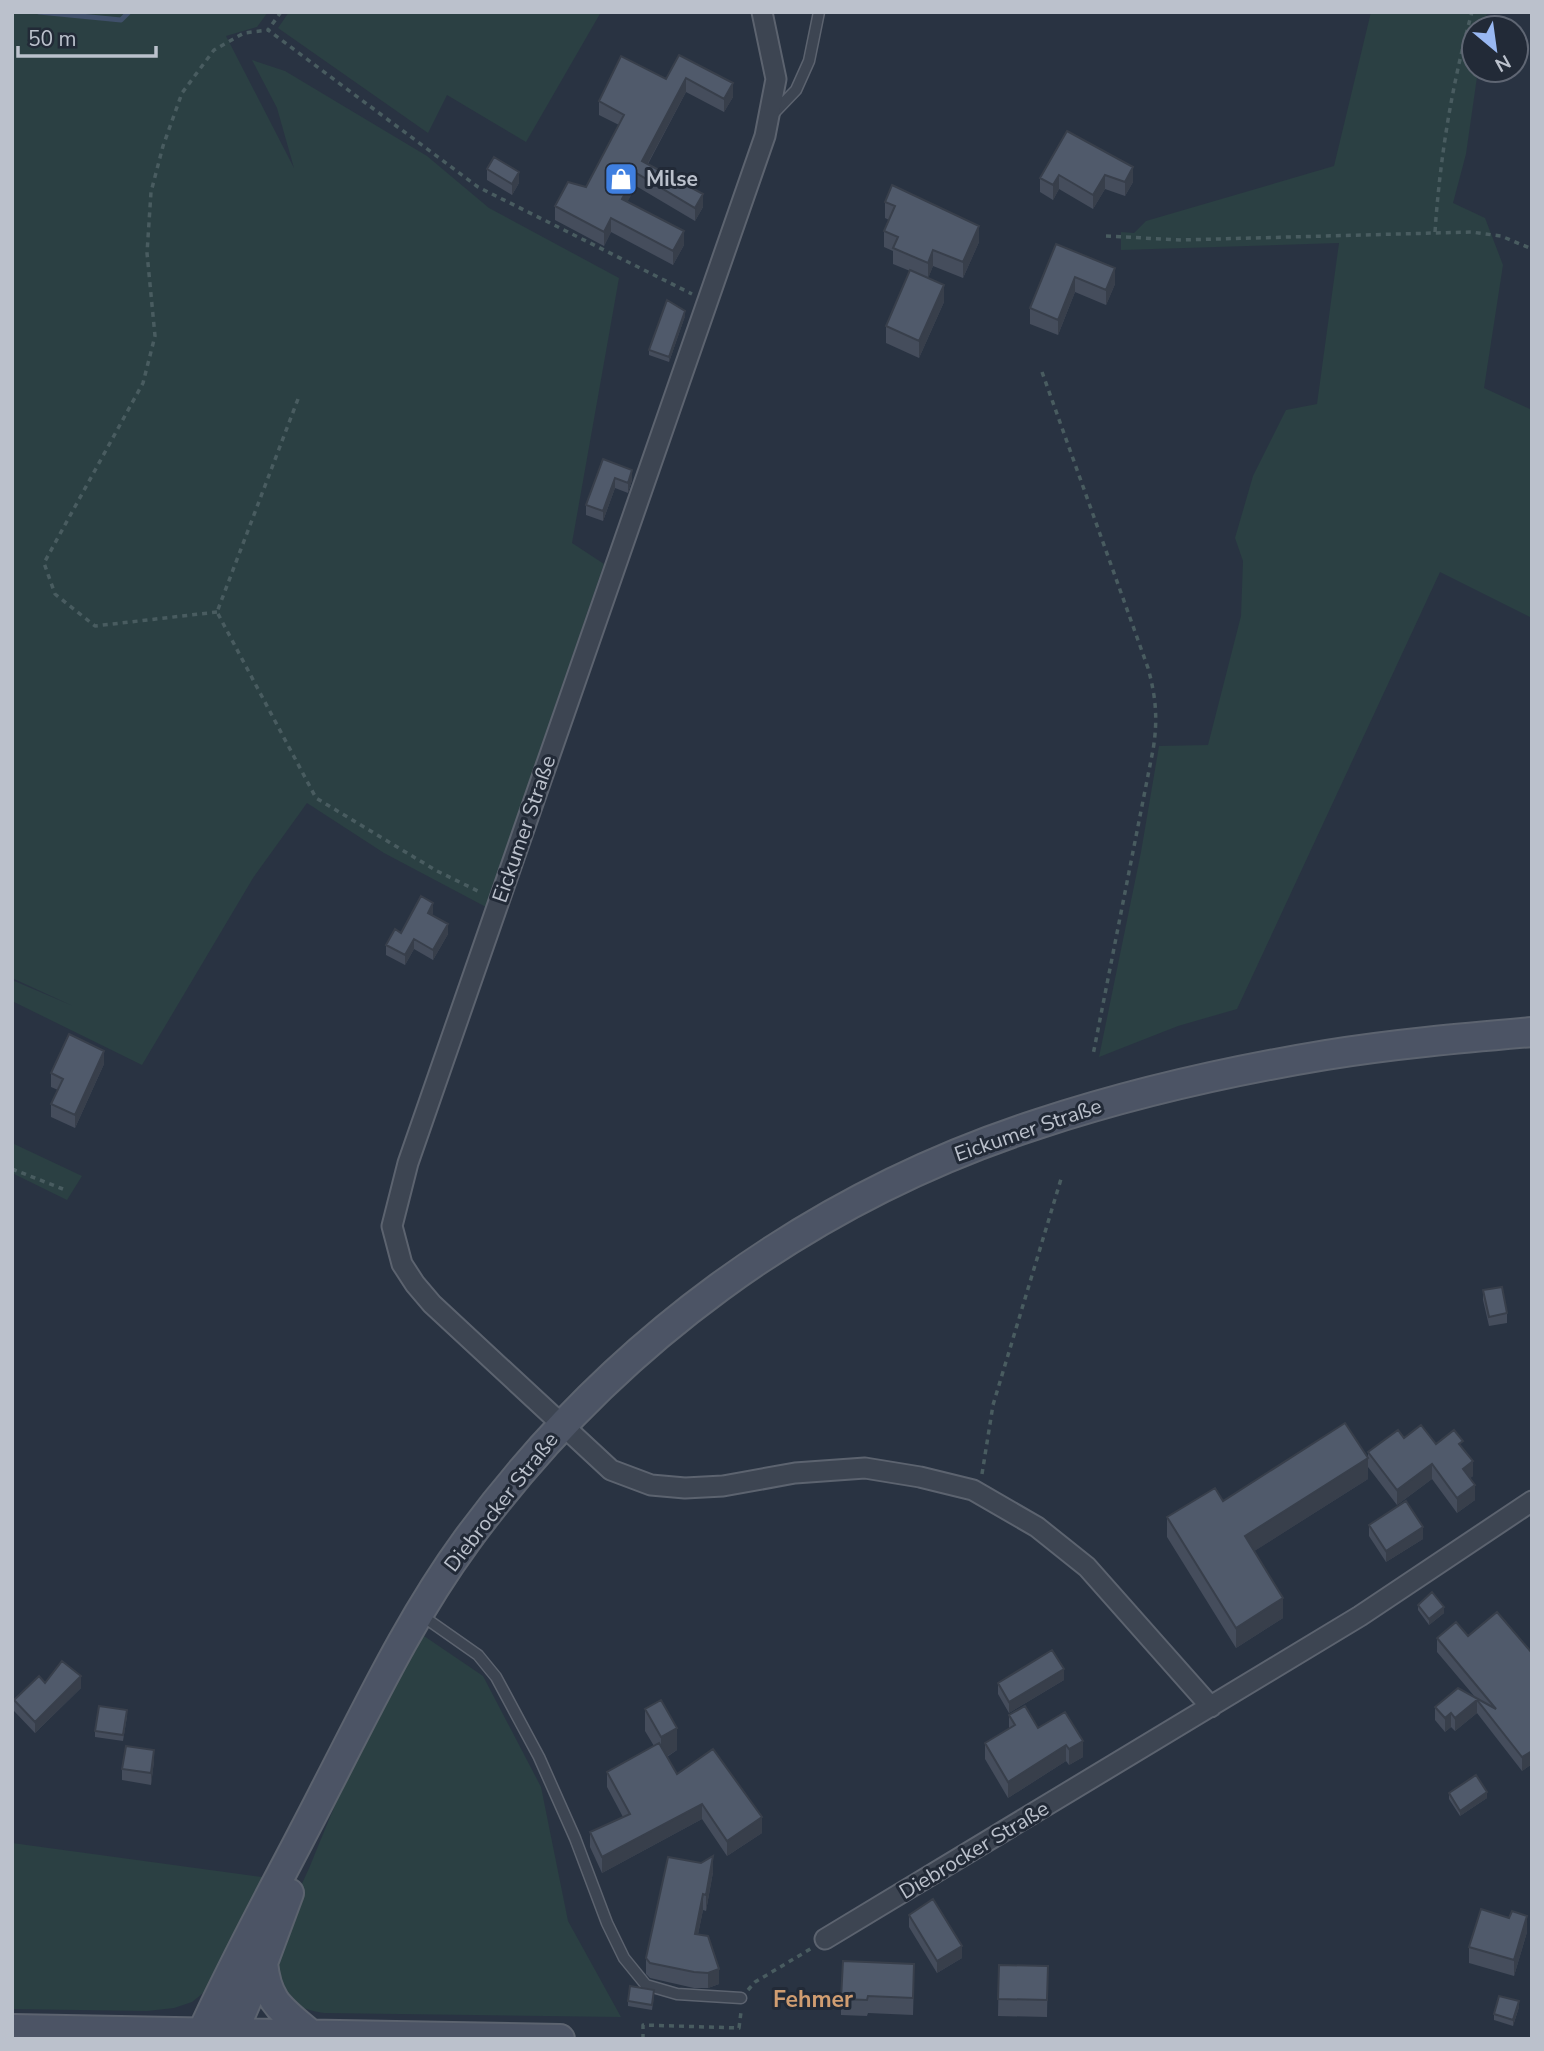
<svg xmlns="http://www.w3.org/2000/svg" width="1544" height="2051" font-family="'Nunito Sans',sans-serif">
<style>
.green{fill:#2b4043}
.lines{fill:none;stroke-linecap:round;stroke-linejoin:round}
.stream{stroke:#40506a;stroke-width:5}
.lane-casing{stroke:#5c636f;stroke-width:13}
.street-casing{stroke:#5c636f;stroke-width:23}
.secondary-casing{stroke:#5c636f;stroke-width:32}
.path{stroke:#495c60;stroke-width:3.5;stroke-dasharray:5 5;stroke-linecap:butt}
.lane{stroke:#3d4552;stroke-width:10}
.street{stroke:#3d4552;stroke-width:19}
.secondary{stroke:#4c5465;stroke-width:28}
.wall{fill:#454d5c}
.shaded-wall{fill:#383f4b}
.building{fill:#505a6b;stroke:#383f4b;stroke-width:2}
.labels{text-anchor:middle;stroke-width:6;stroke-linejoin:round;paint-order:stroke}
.poi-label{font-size:21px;font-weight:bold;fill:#bbc1cc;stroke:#222a37;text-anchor:start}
.street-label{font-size:21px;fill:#bbc1cc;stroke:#222a37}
.neighbourhood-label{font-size:23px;font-weight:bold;fill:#d09d71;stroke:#222a37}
</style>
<rect width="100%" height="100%" fill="#293342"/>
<!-- green -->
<path class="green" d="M12,12H268L257,27L226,36L294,168L277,108L252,60L285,71L427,156L489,208L619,278L572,543L604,564L486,907L384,853L307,803L253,878L142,1065L12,1001V980L73,1006L12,978Z
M289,12H601L526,142L447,95L428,133L278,28Z
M1371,12H1487L1485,28H1474V70H1478L1466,154L1453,203L1485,218L1503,265L1484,388L1532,410V618L1440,572L1237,1009L1178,1026L1099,1057L1141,852L1159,746L1208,745L1241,616L1243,561L1235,538L1253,476L1286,410L1317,404L1339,243L1121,250V232L1134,233L1146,221L1334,166Z
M12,1143L82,1176L67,1200L12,1173Z
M424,1636L483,1676L541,1787L568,1921L621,2017L324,2013C306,2010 283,2004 277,1983C266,1951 297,1896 310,1866C342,1787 375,1707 424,1636Z
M12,1843L269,1878L207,1990L192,2002L174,2008L147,2011L12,2009Z"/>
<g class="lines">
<!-- stream -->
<path class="stream" d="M39,12L121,20L129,12"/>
<defs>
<path id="lane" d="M773,114L796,90L809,61L819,12
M421,1615L478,1655L496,1677L539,1757L575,1838L607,1923L624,1958L646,1985L677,1994L741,1998"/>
<path id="street" d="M762,12L776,79L765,136L408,1163L392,1226L402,1264L415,1284L432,1304L611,1470L651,1485L685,1488L723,1486L795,1473L865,1468L920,1477L973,1490L1037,1527L1087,1567L1211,1707
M825,1939L1360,1616L1532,1501"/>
<path id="secondary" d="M263,1963C267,2002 281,2009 309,2033
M12,2029L560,2039
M199,2039C237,1954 283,1873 325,1790C369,1705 410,1618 467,1540C610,1345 807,1199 1038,1124C1132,1093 1229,1071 1326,1055C1394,1044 1463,1038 1532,1032
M230,2039L263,1963L289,1893"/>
</defs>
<!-- lane casing -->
<use href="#lane" class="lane-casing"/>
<!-- street casing -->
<use href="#street" class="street-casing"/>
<!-- secondary casing -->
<use href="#secondary" class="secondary-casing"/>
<!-- path -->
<path class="path" d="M281,12L268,30L478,187L692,294
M1435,232C1440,157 1452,84 1472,12
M1106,236L1181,240L1471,232L1501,236L1532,249
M1042,372L1148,668C1156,697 1158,720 1153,750L1093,1055
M298,399L217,612L316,798L437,871L482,893
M217,612L95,626L55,594L44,563L143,383L155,336L147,253L151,192L163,146L182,93L214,50L244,33L268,30
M12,1169L63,1189
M982,1474L993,1405L1061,1179
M748,1990L755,1982L812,1948
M643,2039V2025L739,2028L741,2012"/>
<!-- lane -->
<use href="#lane" class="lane"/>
<!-- street -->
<use href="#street" class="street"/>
<!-- secondary -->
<use href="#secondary" class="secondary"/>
</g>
<!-- wall -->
<path class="wall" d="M679,55L733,97L724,112L686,92L648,164L703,207L695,221L636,186L627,202L684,245L673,265L611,232L604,246L555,220V206L586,187L619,125L599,115V101L666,79Z
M1067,131L1133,182L1125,196L1105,189L1093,209L1059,189L1053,200L1040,192V178Z
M487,169L519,183L512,195L487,180Z
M885,202L979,242L963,278L933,266L928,278L944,302L919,358L886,343V326L910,271L893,264V251L884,247V231L889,220L885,218Z
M1056,244L1115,284L1106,305L1075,292L1058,335L1030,324V308Z
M685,316L669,362L649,355V350Z
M603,459L632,480L628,493L615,488L603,521L586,515V505Z
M433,913L432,915L448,934L433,960L414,949L405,965L386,955V945L401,933Z
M104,1064L75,1128L51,1117V1104L58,1090L51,1087V1073Z
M1483,1290L1507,1313V1323L1489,1326L1483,1300Z
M1404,1438L1463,1448L1473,1476L1470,1478L1475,1500L1457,1513L1432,1479L1397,1505L1368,1467V1452Z
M1368,1479L1254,1551L1283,1618L1236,1648L1167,1537V1517L1223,1501Z
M1369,1525L1423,1539L1386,1562L1369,1536Z
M1418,1605L1444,1613L1429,1625L1418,1610Z
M1468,1636L1532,1653V1764L1522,1771L1477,1713L1455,1731L1451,1727L1445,1732L1435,1720V1707L1475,1697L1437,1652V1638Z
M1064,1680L1009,1713L998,1694V1683Z
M45,1683L81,1688L35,1733L14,1711V1700Z
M645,1709L677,1750L667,1757L677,1774L762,1833L727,1856L702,1819L602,1873L590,1847V1832L623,1817L607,1787V1772L654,1746L645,1731Z
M1065,1712L1083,1757L1069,1765L1066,1761L1008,1798L985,1759V1743L1009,1729V1715L1038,1728Z
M127,1716L123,1741L95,1737V1731Z
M154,1761L151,1785L122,1780V1769Z
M1449,1793L1487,1798L1460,1816L1449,1799Z
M713,1872L706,1911L703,1910L698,1934L719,1984L708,1988H694L650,1978L646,1974V1958Z
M909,1915L962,1958L937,1973L909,1927Z
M1527,1932L1514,1976L1469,1963V1947Z
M999,1965L1048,1966L1047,2017L998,2016Z
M914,1981L913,2015L868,2013L867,2016L841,2015V1999Z
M654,1996L652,2010L628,2006V2001Z
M1519,2007L1513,2026L1494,2020V2014Z"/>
<!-- shaded-wall -->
<path class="shaded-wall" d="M686,78V92L642,174V161Z
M733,83V97L724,112V99Z
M1133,167V182L1125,196V182Z
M519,172V183L512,195V184Z
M636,173V186L622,212V199Z
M1059,175V189L1053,200V185Z
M1105,175V189L1093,209V195Z
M703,194V207L695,221V208Z
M611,218V232L604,246V232Z
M979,226V242L963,278V262Z
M684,231V245L673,265V251Z
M933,250V266L928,279V263Z
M1115,268V284L1106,305V290Z
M1075,277V292L1058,335V320Z
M944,285V302L919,358V341Z
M685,311V316L669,362V357Z
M632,470V480L628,493V483Z
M615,478V488L603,521V511Z
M433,903V913L428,923V913Z
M448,924V934L433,960V950Z
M414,939V949L405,965V955Z
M104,1051V1064L75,1128V1115Z
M1368,1458V1479L1245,1557V1536Z
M1473,1461V1476L1463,1484V1469Z
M1432,1464V1479L1397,1505V1490Z
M1475,1485V1500L1457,1513V1498Z
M1423,1527V1539L1386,1562V1551Z
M1283,1598V1618L1236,1648V1628Z
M1444,1607V1613L1429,1625V1619Z
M1064,1669V1680L1009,1713V1702Z
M81,1676V1688L35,1733V1722Z
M1477,1700V1713L1455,1731V1718Z
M1451,1713V1727L1445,1732V1718Z
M677,1728V1750L661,1760V1737Z
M1083,1741V1757L1069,1765V1749Z
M1066,1745V1761L1008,1798V1782Z
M154,1750V1761L151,1785V1773Z
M1532,1751V1764L1522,1771V1757Z
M1487,1792V1798L1460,1816V1811Z
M702,1804V1819L602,1873V1857Z
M762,1817V1833L727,1856V1841Z
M713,1856V1872L706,1911V1895Z
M703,1894V1910L695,1950V1934Z
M1527,1916V1932L1514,1976V1960Z
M962,1946V1958L937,1973V1961Z
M719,1969V1984L708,1988V1973Z
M1519,2001V2007L1513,2026V2020Z"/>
<!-- building -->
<path class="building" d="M679,55L733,83L724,99L686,78L642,161L703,194L695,208L636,173L622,199L684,231L673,251L611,218L604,232L555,206L568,182L586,187L624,115L599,101L621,56L666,79Z
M1067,131L1133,167L1125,182L1105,175L1093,195L1059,175L1053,185L1040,178Z
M494,157L519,172L512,184L487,169Z
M892,185L979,226L963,262L933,250L928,263L893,248L898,237L884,231L895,206L885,202Z
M1056,244L1115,268L1106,290L1075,277L1058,320L1030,308Z
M910,270L944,285L919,341L886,326Z
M667,300L685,311L669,357L649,350Z
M603,459L632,470L628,483L615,478L603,511L586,505Z
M421,896L433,903L428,913L448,924L433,950L414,939L405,955L386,945L395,929L401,933Z
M69,1034L104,1051L75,1115L51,1104L63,1079L51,1073Z
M1502,1287L1507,1313L1489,1317L1483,1290Z
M1345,1423L1368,1458L1245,1536L1283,1598L1236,1628L1167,1517L1215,1488L1223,1501Z
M1421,1425L1436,1444L1454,1430L1463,1441L1459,1444L1473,1461L1463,1469L1475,1485L1457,1498L1432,1464L1397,1490L1368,1452L1398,1430L1404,1438Z
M1406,1501L1423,1527L1386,1551L1369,1525Z
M1432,1592L1444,1607L1429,1619L1418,1605Z
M1497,1612L1532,1653V1751L1522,1757L1477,1700L1455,1718L1451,1713L1445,1718L1435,1707L1458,1688L1496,1709L1437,1638L1456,1622L1468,1636Z
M1052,1650L1064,1669L1009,1702L998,1683Z
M62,1661L81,1676L35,1722L14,1700L39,1676L45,1683Z
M661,1700L677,1728L661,1737L645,1709Z
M99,1706L127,1710L123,1735L95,1731Z
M1025,1706L1038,1728L1065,1712L1083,1741L1069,1749L1066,1745L1008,1782L985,1743L1015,1725L1009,1715Z
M659,1743L677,1774L713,1749L762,1817L727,1841L702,1804L602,1857L590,1832L630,1814L607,1772Z
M126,1746L154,1750L151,1773L122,1769Z
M1476,1775L1487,1792L1460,1811L1449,1793Z
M713,1856L706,1895L703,1894L695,1934L708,1936L719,1969L708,1973L694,1972L650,1963L646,1958L668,1857L701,1863Z
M933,1899L962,1946L937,1961L909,1915Z
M1481,1909L1509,1918L1512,1911L1527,1916L1514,1960L1469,1947Z
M843,1961L914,1964L913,1998L868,1996L867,2000L841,1999Z
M999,1965L1048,1966L1047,2000L998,1999Z
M630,1986L654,1990L652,2005L628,2001Z
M1499,1996L1519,2001L1513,2020L1494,2014Z"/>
<!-- icons -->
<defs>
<symbol id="shop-square" viewBox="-11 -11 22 22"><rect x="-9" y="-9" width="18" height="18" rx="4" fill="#3f7fe0" stroke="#222a37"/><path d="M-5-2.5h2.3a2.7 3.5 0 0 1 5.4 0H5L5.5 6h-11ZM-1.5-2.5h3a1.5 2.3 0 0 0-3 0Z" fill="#fff"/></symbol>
</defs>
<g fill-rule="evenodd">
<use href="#shop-square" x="602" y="160" width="38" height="38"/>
</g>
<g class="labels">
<!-- poi labels -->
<g class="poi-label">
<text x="646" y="186">Milse</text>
</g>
<!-- street labels -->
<g class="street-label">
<text transform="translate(524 829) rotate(-71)" y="7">Eickumer Straße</text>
<text transform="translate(1028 1130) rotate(-19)" y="7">Eickumer Straße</text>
<text transform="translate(501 1502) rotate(-52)" y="7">Diebrocker Straße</text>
<text transform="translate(974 1850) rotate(-31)" y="7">Diebrocker Straße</text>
</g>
<!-- neighbourhood labels -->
<g class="neighbourhood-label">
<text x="813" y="2007">Fehmer</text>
</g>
</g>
<!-- border -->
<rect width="1544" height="2051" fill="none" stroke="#bbc1cc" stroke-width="28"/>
<!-- north arrow -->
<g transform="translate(1495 49) rotate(151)"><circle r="33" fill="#222a37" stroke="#5f6673" stroke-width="2"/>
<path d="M0-5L12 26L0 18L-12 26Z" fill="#99b8f2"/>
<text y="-10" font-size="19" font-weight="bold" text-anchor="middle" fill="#bbc1cc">N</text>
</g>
<!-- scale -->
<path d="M18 46v10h138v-10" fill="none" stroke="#bbc1cc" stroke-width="3.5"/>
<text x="28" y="46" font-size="21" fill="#bbc1cc" stroke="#222a37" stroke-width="5" paint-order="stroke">50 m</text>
</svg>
